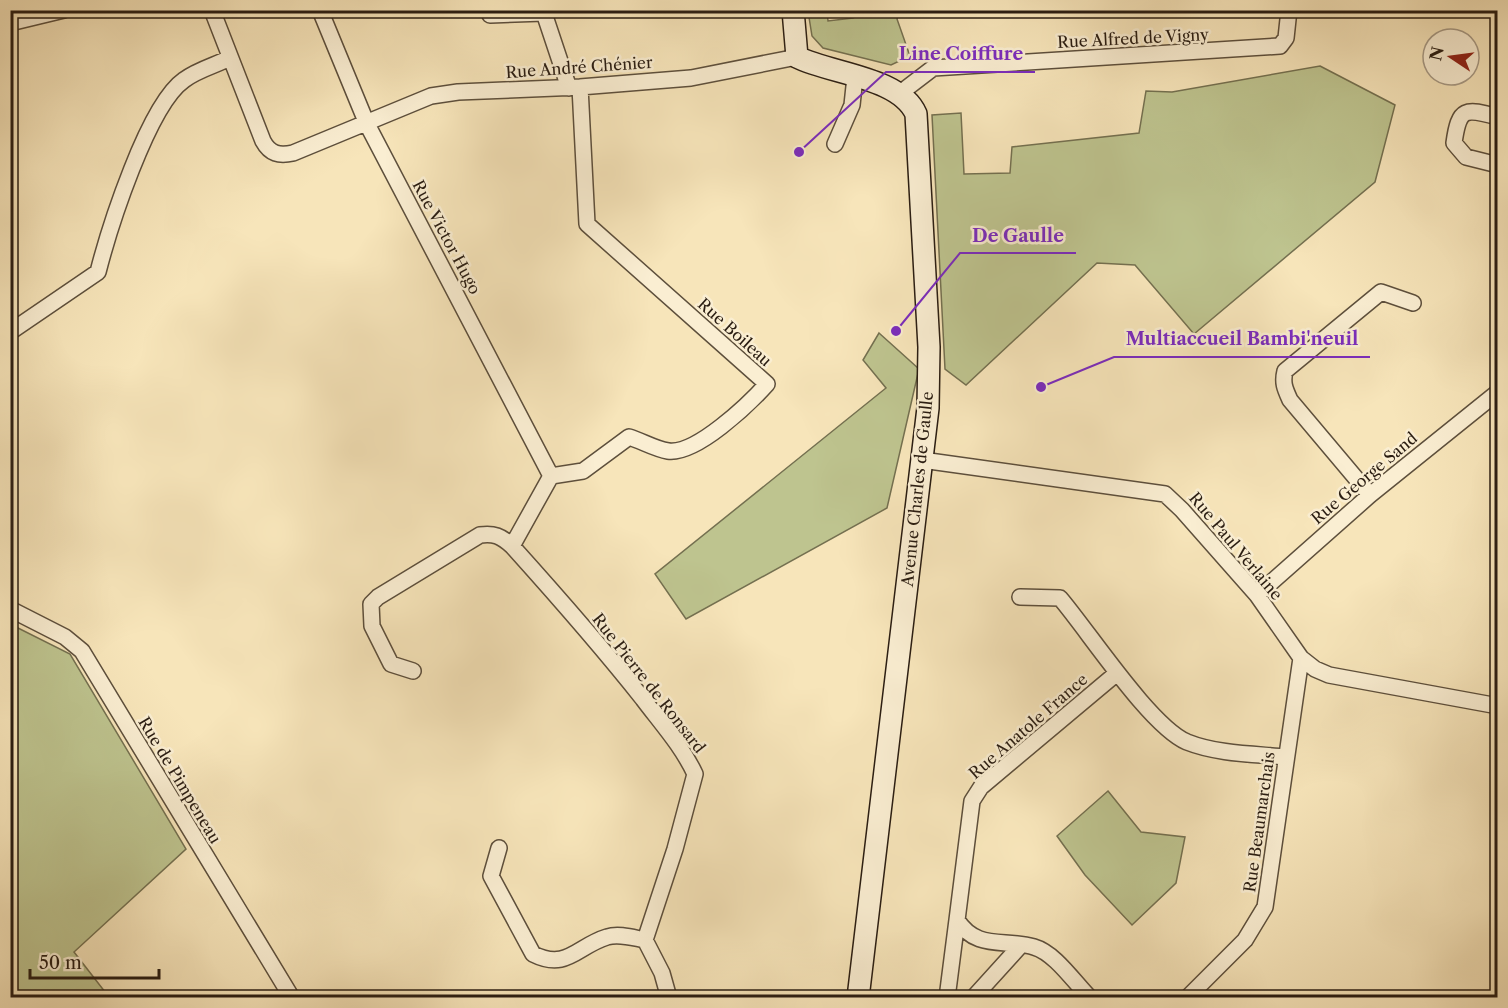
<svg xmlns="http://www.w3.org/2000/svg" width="1508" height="1008" font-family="'Libre Caslon Text',serif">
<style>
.green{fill:#bec48f;stroke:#747050;stroke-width:1.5}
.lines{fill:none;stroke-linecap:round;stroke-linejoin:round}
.street-casing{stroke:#5d4f3c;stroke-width:18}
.secondary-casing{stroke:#2a1d12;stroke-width:24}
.street{stroke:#faeed2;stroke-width:15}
.secondary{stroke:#faeed2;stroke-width:21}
.labels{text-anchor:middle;stroke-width:5;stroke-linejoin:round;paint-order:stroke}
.street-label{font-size:16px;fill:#2a1d12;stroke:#faeed2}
.leader{fill:none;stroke:#7b2cbf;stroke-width:2}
.callout-dot{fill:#7b2cbf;stroke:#faeed2;stroke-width:2}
.callout-label{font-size:18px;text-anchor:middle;font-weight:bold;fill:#7b2cbf;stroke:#faeed2;stroke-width:5;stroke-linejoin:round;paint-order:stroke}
</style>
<rect width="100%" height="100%" fill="#f7e5ba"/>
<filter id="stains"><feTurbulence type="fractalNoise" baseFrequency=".00333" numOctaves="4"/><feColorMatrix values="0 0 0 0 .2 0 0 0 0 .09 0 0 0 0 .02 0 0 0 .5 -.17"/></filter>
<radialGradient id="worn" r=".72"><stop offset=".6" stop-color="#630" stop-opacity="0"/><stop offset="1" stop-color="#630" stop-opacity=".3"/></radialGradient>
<!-- green -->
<path class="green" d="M808,11H827L828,21L853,18L867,11H899L897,19L910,56L891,65L823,48L812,36Z
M1320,66L1395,105L1375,182L1194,334L1135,265L1097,263L966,385L945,369L932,115L961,113L964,174L1010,173L1012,147L1139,133L1146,91L1172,92Z
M879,333L919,369L887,508L686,619L655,574L886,388L863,360Z
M10,624L70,654L186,849L74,952L109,997H11Z
M1108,791L1141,832L1185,837L1176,883L1132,925L1085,875L1057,836Z"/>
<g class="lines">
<defs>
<path id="street" d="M212,10L263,141C270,154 279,156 293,153L431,96L458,92L580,87L691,78L797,57
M320,10L367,124L551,476
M490,15L544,13L569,88
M10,23L64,10
M899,94L933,68L1280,46L1286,38L1289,10
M1498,117C1465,108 1459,107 1454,143L1466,157L1498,165
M835,144L852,105L855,77
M10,332L98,272C109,229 148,105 184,80C197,70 216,65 230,58
M922,460L1165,494L1182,510L1257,595L1301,658L1315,669L1329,675L1498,706
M1370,495L1290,400C1285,389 1282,383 1285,371L1381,292L1413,303
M512,546L551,476L583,471L629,437C642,441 655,449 668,451C696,455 749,404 767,384L587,224L580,87
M1257,595L1370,495L1498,392
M1020,597L1060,598C1089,632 1150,726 1187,742C1217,754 1254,754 1286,757
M10,609L65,637L82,651L292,998
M413,671L391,664L372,626L371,604L378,597L480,535C494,533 501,536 512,546C557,596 601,646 643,699C661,723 682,746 695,774L675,849L645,940L662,973L669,998
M499,848L491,876L533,954C567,971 577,946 607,937C619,933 634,938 645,940
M947,998L957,920
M973,998L1021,945
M1090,998C1074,982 1055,953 1034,947C1004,938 977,951 957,920L972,801L981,787L1117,673
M1187,998L1245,940L1265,907L1301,658"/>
<path id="secondary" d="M793,10L797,57C831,74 900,77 916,114L929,347L928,408L858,998"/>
</defs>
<!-- street casing -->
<use href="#street" class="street-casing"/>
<!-- secondary casing -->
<use href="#secondary" class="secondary-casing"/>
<!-- street -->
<use href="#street" class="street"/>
<!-- secondary -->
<use href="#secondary" class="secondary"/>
</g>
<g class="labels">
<!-- street labels -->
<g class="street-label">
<text transform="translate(1133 38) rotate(-3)" y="6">Rue Alfred de Vigny</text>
<text transform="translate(579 67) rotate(-4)" y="6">Rue André Chénier</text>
<text transform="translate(447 237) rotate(62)" y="6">Rue Victor Hugo</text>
<text transform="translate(735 332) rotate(42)" y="6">Rue Boileau</text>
<text transform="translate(1364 478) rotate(-40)" y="6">Rue George Sand</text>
<text transform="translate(917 489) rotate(-84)" y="6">Avenue Charles de Gaulle</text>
<text transform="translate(1236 546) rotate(50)" y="6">Rue Paul Verlaine</text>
<text transform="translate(649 683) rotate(52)" y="6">Rue Pierre de Ronsard</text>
<text transform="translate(1028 726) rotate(-41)" y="6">Rue Anatole France</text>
<text transform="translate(180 780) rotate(59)" y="6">Rue de Pimpeneau</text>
<text transform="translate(1259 822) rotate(-82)" y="6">Rue Beaumarchais</text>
</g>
</g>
<!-- callouts -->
<path class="leader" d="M799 152L886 72H1035M896 331L960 253H1076M1041 387L1114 357H1370"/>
<g class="callout-dot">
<circle cx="799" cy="152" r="6"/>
<circle cx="896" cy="331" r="6"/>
<circle cx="1041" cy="387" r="6"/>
</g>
<g class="callout-label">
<text x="961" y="60">Line Coiffure</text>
<text x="1018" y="242">De Gaulle</text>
<text x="1242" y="345">Multiaccueil Bambi'neuil</text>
</g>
<!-- margin -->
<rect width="1508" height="1008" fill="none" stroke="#f7e5ba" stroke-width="36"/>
<rect x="12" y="12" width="1484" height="984" fill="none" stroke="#2a1d12" stroke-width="3"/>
<rect x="18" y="18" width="1472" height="972" fill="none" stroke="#2a1d12" stroke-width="1.5"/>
<!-- north arrow -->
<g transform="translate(1451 57) rotate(283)"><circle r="28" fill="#faeed2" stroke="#a79a85" stroke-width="1.5"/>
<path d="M0-4.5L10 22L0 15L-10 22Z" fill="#8f2418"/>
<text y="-9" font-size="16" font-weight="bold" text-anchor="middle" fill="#2a1d12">N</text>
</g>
<!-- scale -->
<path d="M30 969v9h129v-9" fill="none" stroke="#2a1d12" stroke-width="3"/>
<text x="39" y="969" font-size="18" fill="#2a1d12" stroke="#faeed2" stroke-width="4.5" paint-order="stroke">50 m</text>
<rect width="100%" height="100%" filter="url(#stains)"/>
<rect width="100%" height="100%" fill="url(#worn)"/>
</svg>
